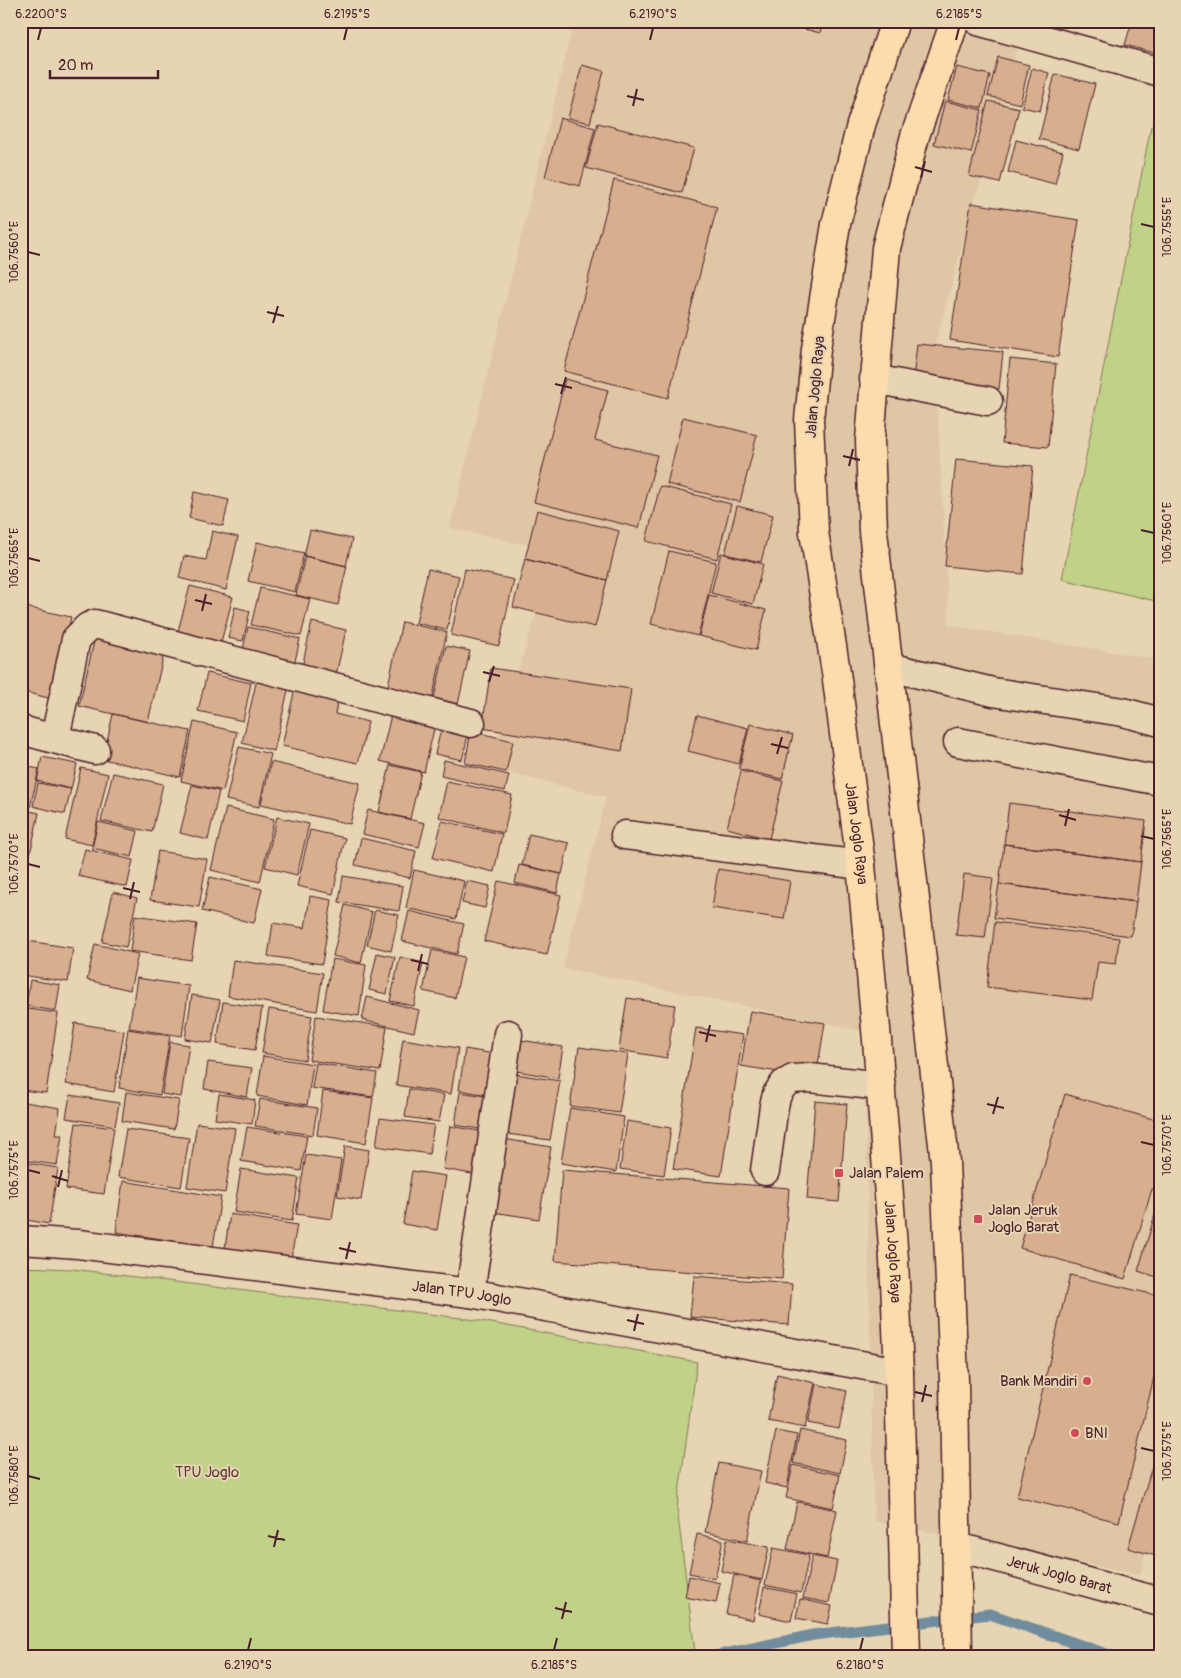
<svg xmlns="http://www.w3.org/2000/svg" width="1181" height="1678" font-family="Pangolin,sans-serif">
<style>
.built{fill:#dfc6a5}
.green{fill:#c0d287;stroke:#857859}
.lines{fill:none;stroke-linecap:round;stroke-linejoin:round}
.stream{stroke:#708c9d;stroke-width:11}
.building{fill:#d7af8e;stroke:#4a1f2b}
.minor-casing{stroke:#4a1f2b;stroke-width:31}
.major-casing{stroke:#4a1f2b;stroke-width:31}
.minor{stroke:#e6d4b2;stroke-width:28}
.major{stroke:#fcdcac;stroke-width:28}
.ticks{fill:none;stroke:#4a1f2b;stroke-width:2}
.poi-dot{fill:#d1495b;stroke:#e6d4b2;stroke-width:2}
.labels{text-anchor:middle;stroke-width:4;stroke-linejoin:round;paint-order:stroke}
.street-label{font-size:15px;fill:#4a1f2b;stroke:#e6d4b2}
.poi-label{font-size:15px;fill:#4a1f2b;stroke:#e6d4b2;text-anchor:start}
.park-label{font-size:15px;fill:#5c3a39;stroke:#e6d4b2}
.neatline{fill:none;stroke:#4a1f2b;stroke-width:2}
.ticks-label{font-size:12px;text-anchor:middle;fill:#4a1f2b}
</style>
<rect width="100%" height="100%" fill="#e6d4b2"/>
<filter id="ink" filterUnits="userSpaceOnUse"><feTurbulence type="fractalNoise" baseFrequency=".02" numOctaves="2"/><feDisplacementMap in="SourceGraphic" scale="10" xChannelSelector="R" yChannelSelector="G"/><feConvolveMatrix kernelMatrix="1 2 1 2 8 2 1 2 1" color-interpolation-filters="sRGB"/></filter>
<g filter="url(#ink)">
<!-- built -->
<path class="built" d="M574,21H1025L934,347L949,625L1160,660V1499L1140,1575L874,1521L864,1031L563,968L606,797L489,768L555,551L450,528Z"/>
<!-- green -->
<path class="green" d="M1151,126L1160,129V602L1062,579Z
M21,1267L72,1269L476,1320L697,1362L677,1508L695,1652L667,1657H21Z"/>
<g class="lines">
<!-- stream -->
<path class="stream" d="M711,1657L813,1635L990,1614L1115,1657"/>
</g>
<!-- building -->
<path class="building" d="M775,21H823L820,33Z
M1132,21H1160V35L1155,53L1125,45Z
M998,57L1029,65L1020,104L988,96Z
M582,65L604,71L590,123L568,118Z
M957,67L990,75L982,108L948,100Z
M1032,68L1049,73L1040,111L1022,107Z
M1055,74L1095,84L1079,149L1039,139Z
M945,101L982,110L971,153L934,144Z
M988,101L1019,108L1000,183L969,176Z
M560,118L595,128L580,186L545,177Z
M598,123L694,148L682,193L586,168Z
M1016,140L1063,152L1055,184L1008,172Z
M614,180L717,207L668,398L564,371Z
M971,203L1079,220L1058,357L950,340Z
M917,344L1003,352L999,389L913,380Z
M1010,359L1056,364L1048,447L1002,443Z
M565,379L608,390L595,440L657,455L639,528L534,502Z
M683,417L757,435L740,502L667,484Z
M956,459L1033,466L1023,574L945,566Z
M660,486L731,504L717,559L646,541Z
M194,492L229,500L223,526L189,518Z
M737,506L773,515L761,562L725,554Z
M537,510L619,531L607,580L525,559Z
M310,530L352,539L346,566L304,556Z
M212,531L238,537L226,590L179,578L184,556L206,560Z
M257,542L304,553L295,592L248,581Z
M669,551L716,562L698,636L651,624Z
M721,553L763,564L753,604L711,593Z
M305,556L347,566L338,605L296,595Z
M525,559L607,580L595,627L513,607Z
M428,569L459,576L447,630L416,623Z
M465,569L514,580L499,646L451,635Z
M190,586L233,597L221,642L178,631Z
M260,588L310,599L301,636L251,625Z
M709,595L766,610L756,650L699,636Z
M21,606L71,617L52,699L21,691Z
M235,607L250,611L243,641L228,638Z
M312,622L346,630L334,684L300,676Z
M402,622L447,632L432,700L387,690Z
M248,627L300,639L293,670L241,658Z
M96,633L165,649L148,722L79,706Z
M446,646L470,651L458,704L434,698Z
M491,668L631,689L622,751L482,728Z
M207,673L251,683L243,721L198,711Z
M257,679L289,686L274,751L242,743Z
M295,688L338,698L335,714L368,722L358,763L282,746Z
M113,714L190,731L180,777L103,759Z
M391,715L435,725L424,772L380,761Z
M697,715L748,728L739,764L688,751Z
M443,721L470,727L462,760L435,754Z
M194,722L237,732L223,791L181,781Z
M750,724L793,735L782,779L739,769Z
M471,731L513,741L506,772L465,763Z
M239,747L271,754L259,807L226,800Z
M42,757L77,764L71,789L37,781Z
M444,760L509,775L505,791L441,776Z
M271,762L360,783L350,824L261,804Z
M21,765L39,769L30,808L21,806Z
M390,765L421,772L410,819L379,812Z
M81,768L108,774L92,845L65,839Z
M741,771L783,781L769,839L727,828Z
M113,773L163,784L152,832L101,821Z
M447,781L512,795L504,833L439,817Z
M38,783L71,789L65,814L33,806Z
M192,785L219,791L208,840L180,833Z
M1009,803L1146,821L1141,862L1004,844Z
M226,808L274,819L260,882L211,870Z
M21,809L39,813L27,868L21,867Z
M368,810L425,823L419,847L362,834Z
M277,817L309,824L297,875L265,867Z
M442,821L502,834L494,872L433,858Z
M98,822L138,831L132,857L92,848Z
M310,830L345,838L333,894L297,886Z
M529,834L569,843L562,874L522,865Z
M361,838L416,851L410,878L355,865Z
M1004,844L1141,862L1136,902L999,884Z
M85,849L133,860L127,887L78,876Z
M158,851L207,859L199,907L150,900Z
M519,865L561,874L557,893L515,883Z
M718,869L790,881L784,919L712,908Z
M414,870L464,881L456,919L406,908Z
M964,874L993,878L985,938L956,935Z
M343,876L403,886L399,911L339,902Z
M210,877L262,889L254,923L202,911Z
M467,881L490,886L485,908L462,903Z
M498,881L561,895L547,955L484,941Z
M999,884L1136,902L1131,936L994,918Z
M113,892L137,898L126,947L102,942Z
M310,896L332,900L322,964L268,956L273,923L305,928Z
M345,905L372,912L361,963L333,956Z
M375,910L399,915L391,951L367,945Z
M409,911L464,924L457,954L402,941Z
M135,915L197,924L191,960L130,951Z
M995,922L1119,938L1116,964L1098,962L1092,1000L987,987Z
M21,940L73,948L68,982L21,975Z
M95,944L138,954L130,990L87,980Z
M432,950L464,957L455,998L423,991Z
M377,953L395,957L387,994L369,990Z
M400,957L423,963L414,1006L390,1001Z
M332,959L366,965L359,1016L323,1010Z
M233,960L323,973L317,1011L228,996Z
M137,978L189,986L182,1036L129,1028Z
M30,980L60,985L56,1011L26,1006Z
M192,995L220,1000L212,1043L185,1039Z
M367,997L419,1010L414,1032L362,1020Z
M627,998L675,1005L667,1058L619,1050Z
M223,1002L262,1008L255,1050L217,1044Z
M21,1008L58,1013L46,1093L21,1090Z
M269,1009L312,1016L305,1060L262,1053Z
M750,1011L825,1023L816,1078L741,1066Z
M316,1016L387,1027L380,1071L309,1060Z
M75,1023L124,1031L114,1092L66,1084Z
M696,1028L743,1035L721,1176L673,1169Z
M128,1029L170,1036L160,1095L119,1088Z
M509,1038L563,1047L558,1078L504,1069Z
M403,1039L458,1048L451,1094L396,1085Z
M170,1042L189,1045L181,1097L162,1094Z
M579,1047L628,1054L619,1113L570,1106Z
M465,1049L500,1055L493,1096L459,1090Z
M263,1056L313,1064L307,1105L257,1096Z
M208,1062L252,1068L247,1097L204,1089Z
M316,1063L377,1073L373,1097L312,1088Z
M509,1073L560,1081L550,1140L500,1133Z
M409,1089L444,1095L439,1122L405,1117Z
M323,1091L373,1098L366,1143L317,1135Z
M126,1092L179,1100L174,1129L122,1121Z
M460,1092L497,1098L492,1131L455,1125Z
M219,1094L255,1100L252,1124L215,1119Z
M1065,1094L1160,1121V1191L1152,1189L1125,1279L1020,1248Z
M70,1095L119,1103L115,1126L66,1118Z
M260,1099L317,1108L313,1135L255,1126Z
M815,1101L847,1104L839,1202L807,1199Z
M25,1102L60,1108L56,1135H62L57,1165L21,1160V1123Z
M570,1108L624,1117L616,1172L561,1163Z
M380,1118L434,1125L429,1154L376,1146Z
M627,1121L671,1128L664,1175L620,1169Z
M76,1123L114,1128L104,1194L66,1189Z
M197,1123L235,1128L225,1193L187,1187Z
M450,1126L485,1132L478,1175L443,1169Z
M247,1127L307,1136L301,1171L241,1161Z
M126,1129L189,1138L181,1187L118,1177Z
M498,1138L551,1147L539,1219L486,1211Z
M345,1146L369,1150L361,1200L337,1196Z
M306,1155L341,1160L332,1219L296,1214Z
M21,1162L58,1168L49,1224L21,1219Z
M241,1169L299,1178L292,1221L234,1212Z
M562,1170L789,1188L782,1279L555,1261Z
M412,1171L446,1176L437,1230L403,1224Z
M123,1181L221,1197L213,1247L116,1232Z
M1160,1198V1278L1138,1271Z
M230,1214L297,1225L291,1258L225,1248Z
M1070,1275L1160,1296V1352L1119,1522L1017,1497Z
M694,1276L792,1284L789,1325L690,1317Z
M777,1374L815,1383L805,1428L768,1421Z
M816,1384L847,1391L839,1429L808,1423Z
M800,1430L847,1440L840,1473L793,1463Z
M776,1431L797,1435L787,1488L765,1483Z
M1160,1439V1557L1128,1548Z
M719,1463L761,1471L747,1541L705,1532Z
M793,1465L840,1475L833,1508L786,1498Z
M797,1502L837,1510L827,1558L787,1549Z
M697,1534L723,1540L715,1579L689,1573Z
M727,1539L769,1547L762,1580L721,1571Z
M773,1548L809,1555L801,1593L765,1585Z
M812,1556L837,1561L829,1603L803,1598Z
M734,1575L761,1581L753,1620L726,1614Z
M689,1576L720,1583L716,1603L685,1597Z
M764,1587L797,1594L791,1621L759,1614Z
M800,1599L832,1606L828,1624L796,1618Z"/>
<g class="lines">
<defs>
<g id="minor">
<path d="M978,21L1160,72"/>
<path d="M874,379L988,401"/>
<path d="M890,667L993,692L1123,712L1160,722"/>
<path d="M21,730L95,750"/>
<path d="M55,738L76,639L88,627L95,624L471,723"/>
<path d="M958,742L1160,781"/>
<path d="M625,835L861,865"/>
<path d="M765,1171L774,1106L777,1094L784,1084L793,1079L810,1078L881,1086"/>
<path id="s1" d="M21,1240L78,1244L470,1293L899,1372"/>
<path d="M470,1293L508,1034"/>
<path id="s2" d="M958,1547L1160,1602"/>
</g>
<g id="major">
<path id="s3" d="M895,21L861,125L836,224L816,349L809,420L814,532L836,672L861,865L877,1040L894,1260L899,1372L906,1657"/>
<path d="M955,21L915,136L886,248L870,440L873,531L945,1162L954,1381L958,1657"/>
</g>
</defs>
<!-- minor casing -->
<use href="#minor" class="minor-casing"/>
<!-- major casing -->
<use href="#major" class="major-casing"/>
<!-- minor -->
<use href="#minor" class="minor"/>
<!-- major -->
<use href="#major" class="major"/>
</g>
</g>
<!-- ticks -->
<path class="ticks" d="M38,40L41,28M344,40L347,28M650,40L653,28M956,40L959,28M627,96L644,100M633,106L637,89M915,167L932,172M921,178L925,161M1141,224L1154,227M28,252L40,255M267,312L284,316M273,323L278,306M555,384L572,388M561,394L566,377M843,456L860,460M849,466L853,449M1141,530L1154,533M28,558L40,561M195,600L212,604M202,611L206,594M483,672L500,676M489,682L494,666M771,744L788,748M777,754L782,737M1059,815L1076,820M1065,826L1069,809M1141,836L1154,839M28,864L40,867M123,888L140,892M130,899L134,882M411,960L428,964M418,971L422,954M699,1032L716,1036M706,1042L710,1025M987,1104L1004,1108M993,1114L998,1097M1141,1142L1154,1145M28,1170L40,1173M52,1176L68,1181M58,1187L62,1170M339,1248L356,1252M346,1259L350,1242M627,1320L644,1324M634,1331L638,1314M915,1392L932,1396M922,1402L926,1385M1141,1448L1154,1451M28,1476L40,1479M268,1536L285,1540M274,1547L278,1530M555,1608L572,1612M562,1619L566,1602M248,1650L251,1638M554,1650L557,1638M860,1650L863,1638"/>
<!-- markers -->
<g class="poi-dot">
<rect x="834" y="1168" width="10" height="10" rx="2.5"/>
<rect x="973" y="1214" width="10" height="10" rx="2.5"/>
<circle cx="1087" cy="1381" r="5"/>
<circle cx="1075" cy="1433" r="5"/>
</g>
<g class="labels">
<!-- street labels -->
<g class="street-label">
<text transform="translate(815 387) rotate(-85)" y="5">Jalan Joglo Raya</text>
<text dy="5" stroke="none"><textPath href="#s3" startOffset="826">Jalan Joglo Raya</textPath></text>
<text dy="5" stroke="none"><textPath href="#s3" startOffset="1246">Jalan Joglo Raya</textPath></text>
<text dy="5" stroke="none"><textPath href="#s1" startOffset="444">Jalan TPU Joglo</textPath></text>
<text dy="5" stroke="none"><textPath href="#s2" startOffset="105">Jeruk Joglo Barat</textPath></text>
</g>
<!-- poi labels -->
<g class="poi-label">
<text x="849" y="1178">Jalan Palem</text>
<text x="988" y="1215">Jalan Jeruk<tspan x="988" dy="17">Joglo Barat</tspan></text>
<text x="1077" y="1386" text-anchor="end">Bank Mandiri</text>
<text x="1085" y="1438">BNI</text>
</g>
<!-- park labels -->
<g class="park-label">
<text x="207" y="1477">TPU Joglo</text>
</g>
</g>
<!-- margin -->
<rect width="1181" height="1678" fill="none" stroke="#e6d4b2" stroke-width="55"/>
<!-- scale -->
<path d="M50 70v8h108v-8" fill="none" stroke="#4a1f2b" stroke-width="2.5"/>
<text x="58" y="70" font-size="15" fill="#4a1f2b" stroke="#e6d4b2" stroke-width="4" paint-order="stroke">20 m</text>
<rect x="28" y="28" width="1126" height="1622" class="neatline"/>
<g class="ticks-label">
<text x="41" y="18">6.2200°S</text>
<text x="347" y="18">6.2195°S</text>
<text x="653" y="18">6.2190°S</text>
<text x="959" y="18">6.2185°S</text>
<text transform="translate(1167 227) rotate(-90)" y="4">106.7555°E</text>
<text transform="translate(14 252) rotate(-90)" y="4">106.7560°E</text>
<text transform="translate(1167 533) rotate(-90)" y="4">106.7560°E</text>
<text transform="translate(14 558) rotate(-90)" y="4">106.7565°E</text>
<text transform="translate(1167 839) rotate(-90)" y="4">106.7565°E</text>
<text transform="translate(14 864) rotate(-90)" y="4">106.7570°E</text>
<text transform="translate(1167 1145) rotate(-90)" y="4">106.7570°E</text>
<text transform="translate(14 1170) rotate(-90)" y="4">106.7575°E</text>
<text transform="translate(1167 1451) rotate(-90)" y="4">106.7575°E</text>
<text transform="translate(14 1476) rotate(-90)" y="4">106.7580°E</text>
<text x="248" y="1669">6.2190°S</text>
<text x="554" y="1669">6.2185°S</text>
<text x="860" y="1669">6.2180°S</text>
</g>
</svg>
